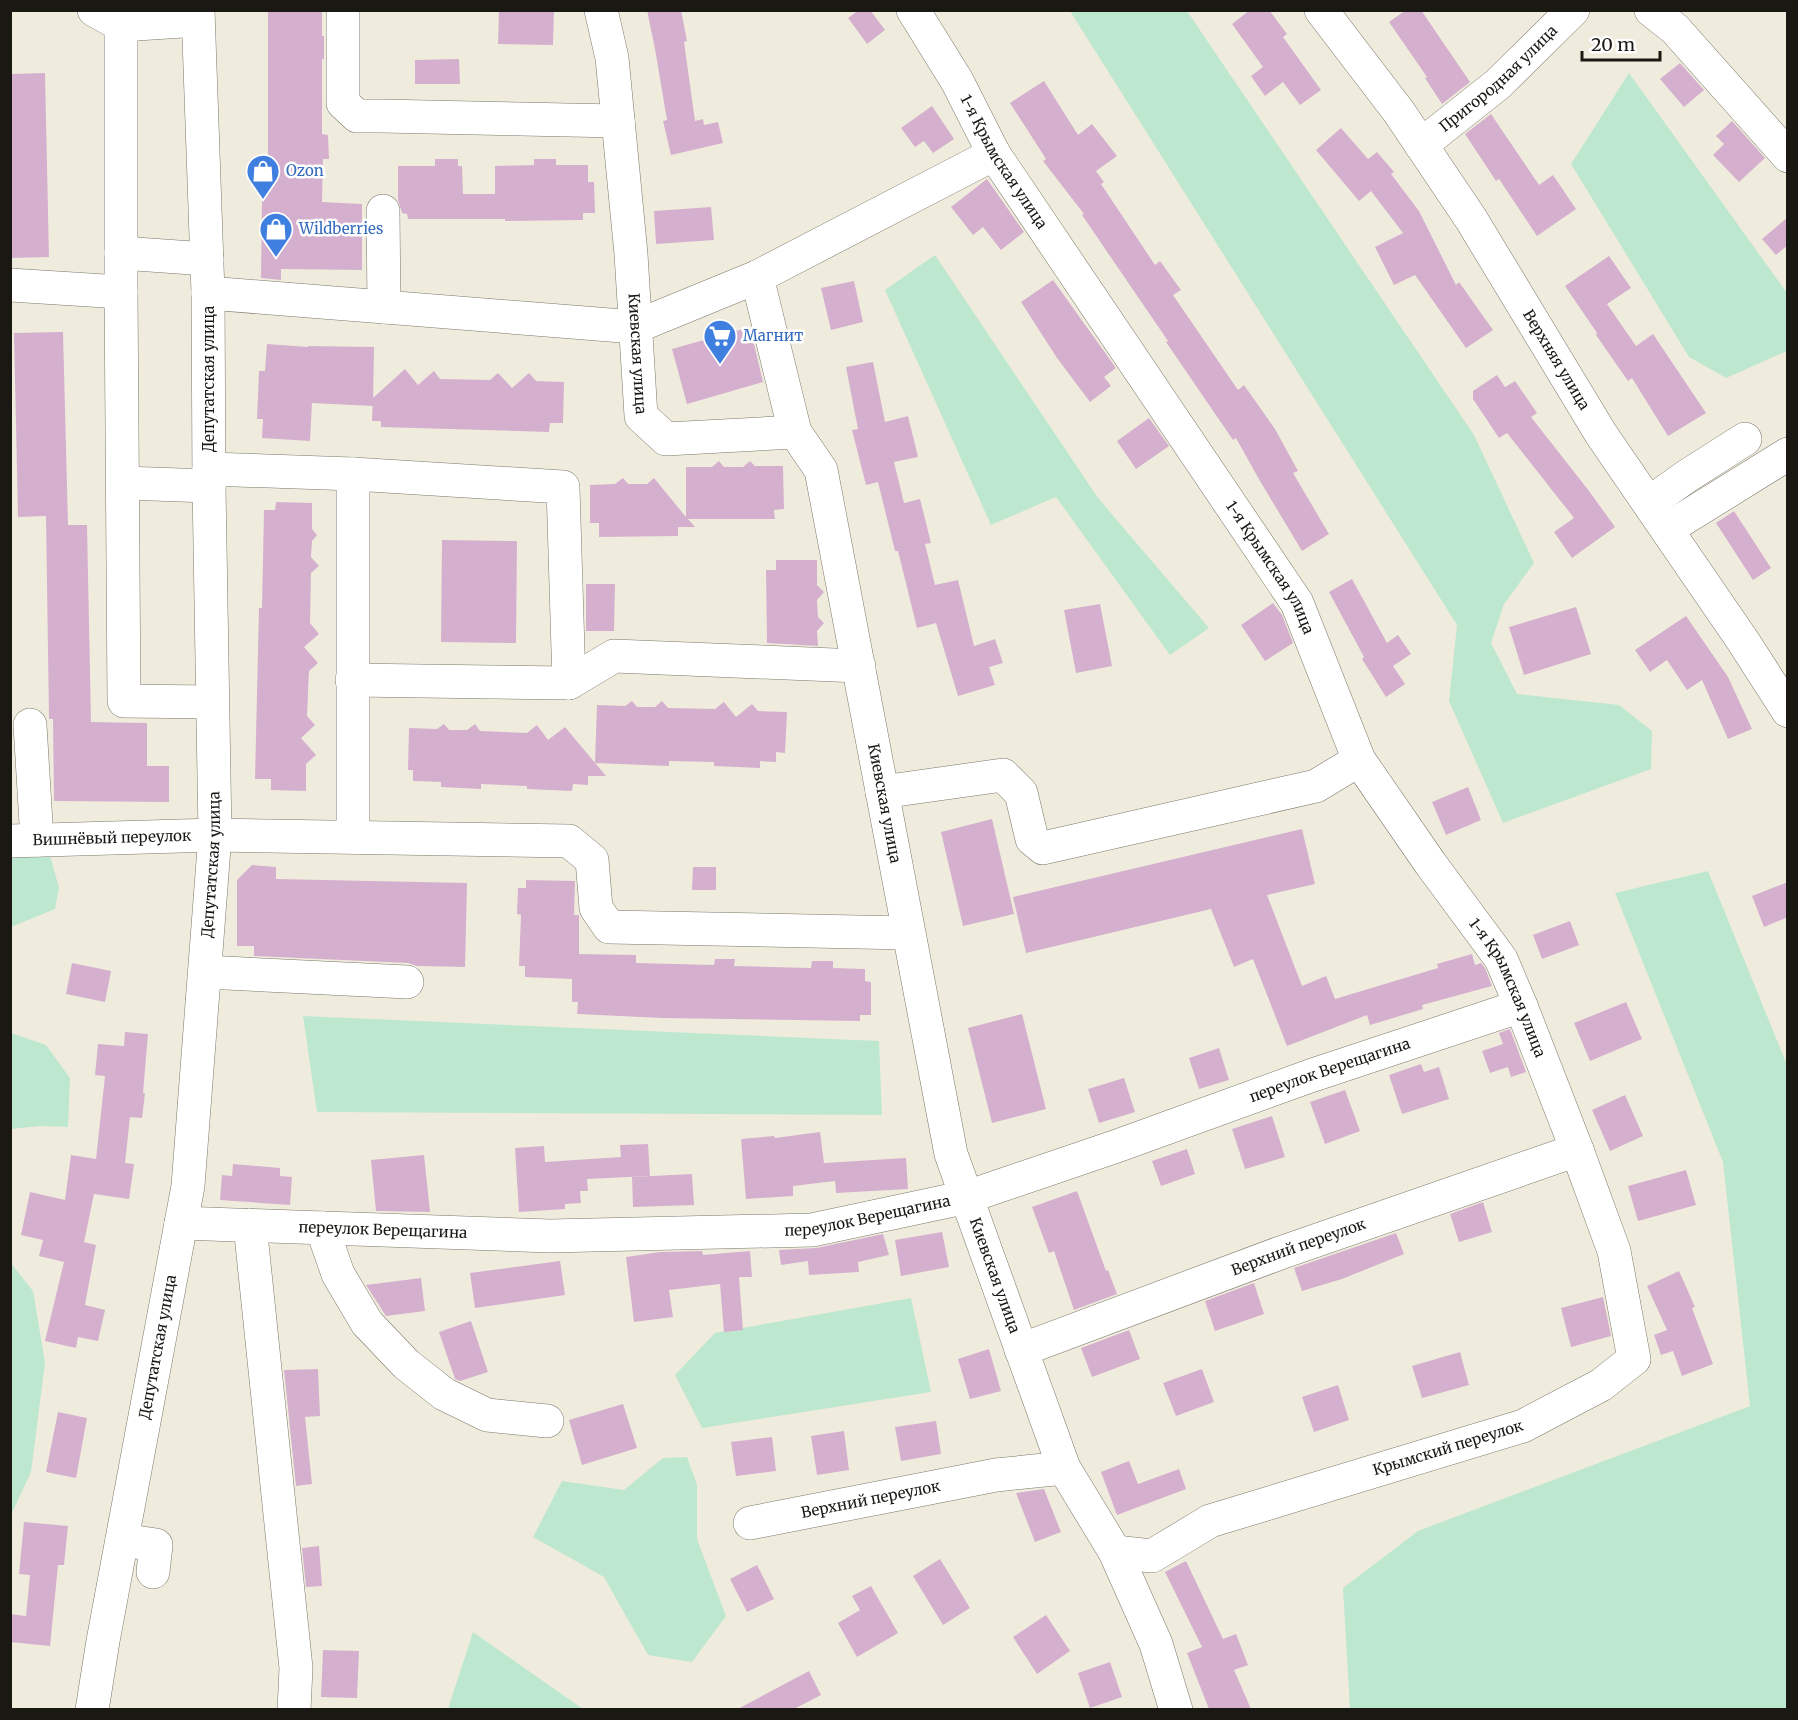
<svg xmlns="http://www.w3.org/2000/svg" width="1798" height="1720" font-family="Merriweather,serif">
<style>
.green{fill:#bee7cf}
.building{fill:#d5b0ce}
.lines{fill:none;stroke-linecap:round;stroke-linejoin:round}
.minor-casing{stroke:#7c786a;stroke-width:34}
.minor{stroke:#fff;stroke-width:33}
.labels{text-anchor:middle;stroke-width:5;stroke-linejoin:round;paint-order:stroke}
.street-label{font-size:15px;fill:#1a1813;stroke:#fff}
.shop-label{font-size:15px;fill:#366cbe;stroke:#fff;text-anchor:start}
</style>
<rect width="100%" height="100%" fill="#f0ecdd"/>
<!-- green -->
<path class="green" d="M1070,11H1187L1474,435L1534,563L1504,604L1491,643L1517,694L1619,705L1652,731L1651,769L1503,823L1449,701L1457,625Z
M1629,73L1787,293V351L1726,378L1689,357L1571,164Z
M935,255L1098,498L1209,628L1170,655L1056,497L991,525L885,290Z
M50,855L59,888L55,909L11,927L10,857Z
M1708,871L1787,1065V1709H1350L1343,1588L1418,1531L1750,1406L1723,1162L1615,893Z
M303,1016L879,1041L882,1115L317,1112Z
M11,1033L46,1045L70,1078L68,1127L40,1126L11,1129Z
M11,1263L33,1291L45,1363L31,1472L11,1515Z
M911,1298L931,1392L702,1428L675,1375L715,1333Z
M687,1457L697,1485V1539L726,1616L692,1662L648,1655L604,1577L533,1537L562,1481L624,1490L663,1458Z
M473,1632L583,1709H448Z"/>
<!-- building -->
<path class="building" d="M268,10H322V36H324V59H322V134L328,135L329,159H323L322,202L362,204V270L281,269V280L261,278L262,196H268Z
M499,10H554L553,45L498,44Z
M647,10H681L687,41L684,42L695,121L703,119L704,125L718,122L723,143L671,155L663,121L667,120L655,49Z
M859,10H870L885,30L867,44L848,18Z
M1250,10H1269L1287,34L1283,37L1321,90L1300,105L1283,82L1265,96L1251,76L1263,67L1232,24Z
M1406,10H1421L1470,82L1442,104L1425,78L1427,77L1389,22Z
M459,59L460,84H415V60Z
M1680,63L1704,90L1684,107L1660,79Z
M45,73L49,257L10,258V74Z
M1044,81L1078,135L1092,124L1117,156L1096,171L1104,182L1101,184L1155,265L1160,261L1181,290L1173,295L1238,390L1244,385L1275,429L1298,471L1293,473L1329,534L1302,551L1260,481L1236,438L1233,440L1166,342L1168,341L1082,215L1084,214L1043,161L1046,159L1010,103Z
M932,106L954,139L933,153L924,141L915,147L901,128Z
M1491,114L1539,185L1553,175L1576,209L1537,236L1499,179L1496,181L1465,134Z
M1732,121L1765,158L1739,182L1713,155L1724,144L1716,136Z
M1341,128L1368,159L1377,152L1394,172L1391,174L1419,211L1456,285L1459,282L1493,330L1466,348L1415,275L1394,285L1375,247L1403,233L1371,191L1359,201L1316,150Z
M435,159H458V166H462L463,194H495V166L534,165V159H556V165H588V182H594L595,213H583V220L505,221V219H408L407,214L402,213L398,200V166H435Z
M987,179L1024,232L1001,250L983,227L973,235L951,207Z
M711,207L714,240L656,244L654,211Z
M1788,217V245L1776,255L1762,239Z
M1609,256L1631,288L1607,304L1636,346L1653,334L1706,413L1668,436L1632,378L1628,381L1596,335L1597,333L1565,286Z
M1053,280L1116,368L1104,377L1111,386L1090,402L1057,358L1021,302Z
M854,281L863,322L831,330L821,288Z
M750,327L763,382L687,404L672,349Z
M63,332L68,525H87L91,722L147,723V766H169V802L54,801L53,719H49L46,516L18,517L14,333Z
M267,344L308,347V346L374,347L373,406L312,403L310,441L262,438L263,419H257L259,371H265Z
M873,362L885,422L908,416L918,457L894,462L904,503L920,499L931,543L925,544L935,585L958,580L974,646L995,639L1003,663L989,667L995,685L958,696L936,623L917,628L898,551H895L878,482L866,485L852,430L858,429L846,367Z
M405,369L418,385L434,371L440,379L490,380L498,373L512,388L529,373L536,381L564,382L563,423H550L549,432L381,427V421H372L373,398Z
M1497,375L1505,387L1515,381L1537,413L1531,417L1589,491L1615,527L1572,558L1554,532L1574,518L1507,433L1499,438L1473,399V391Z
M1149,418L1169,446L1136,469L1117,441Z
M719,461L724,467H743L750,461L755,466H783L784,509L774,510L775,519H688L695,527H678V536L599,537V523H590V485L615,484L623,478L628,484H647L654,478L686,517V467H712Z
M276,502L312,503V529L317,535L312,541L311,557L319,566L311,573L310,623L319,634L304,647L318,663L309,671L307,716L315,725L301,738L316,755L306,764V791L271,790V779H255L259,608H262L264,510H275Z
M1734,511L1771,568L1753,580L1716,523Z
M442,540L517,541L516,643L441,642Z
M776,560H817V585L824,592L817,600L818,617L824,623L817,631L818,646L767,643L766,570H776Z
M1352,579L1387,643L1398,635L1411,654L1393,666L1405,684L1386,697L1362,659L1364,657L1329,592Z
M586,584H615L614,631H586Z
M1273,603L1282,615L1293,643L1265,661L1241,625Z
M1100,604L1112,666L1076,673L1064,610Z
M1576,607L1591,654L1524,675L1509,627Z
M1686,616L1728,677L1752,729L1728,739L1702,680L1687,690L1667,660L1650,672L1635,650Z
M632,701L637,707H655L662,701L668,708L715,709L724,702L736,717L752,704L758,711L787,712L785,753L776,752V762L760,761V768L714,766V762L669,761V766L595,763L597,705L625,706Z
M444,724L449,730H467L475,724L480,731L527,733L537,725L548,740L565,727L606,776H588V785L573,784L572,791L527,789V786L481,784V789L441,787V782L413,781V770H408L409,728L437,729Z
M1468,787L1481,820L1446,835L1432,802Z
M992,819L1014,914L963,926L941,832Z
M1302,829L1315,884L1267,895L1302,986L1326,976L1335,999L1438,968L1437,964L1472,954L1475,965L1481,963L1485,968L1492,986L1422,1005L1423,1009L1370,1025L1367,1015L1287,1046L1253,959L1234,967L1211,909L1026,953L1013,897Z
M252,865L276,867V879L467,883L465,967L417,966L408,963L254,956V946H237V880Z
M693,867H716V890H692Z
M526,880L575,881L574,915H579V954L636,955V963L714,965L715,959H735L734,966L811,968L812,961H833V968L865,969V981L871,982V1015H860V1021L662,1018L577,1014L578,1002H572V979L525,977V966H519L521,915L517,914L518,888H526Z
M1788,882V917L1764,927L1752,896Z
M1570,921L1579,945L1542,959L1533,935Z
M72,963L111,971L105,1002L66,994Z
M1626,1002L1642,1039L1590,1061L1574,1023Z
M1022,1014L1046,1109L992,1123L968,1028Z
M1510,1029L1526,1072L1511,1077L1508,1067L1490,1073L1482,1051L1503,1044L1499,1033Z
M125,1032L148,1034L143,1093H145L142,1118L130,1117L125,1163L134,1164L129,1199L94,1194L84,1242L96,1245L85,1305L105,1310L98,1341L78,1337L76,1348L45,1341L64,1262L39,1256L43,1240L21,1235L30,1192L65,1200L71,1155L96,1159L105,1076L95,1075L98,1044L124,1046Z
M1219,1048L1229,1080L1199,1089L1189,1058Z
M1421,1064L1424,1072L1439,1067L1449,1099L1402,1114L1389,1075Z
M1124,1078L1135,1112L1099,1123L1088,1089Z
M1345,1090L1360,1131L1325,1144L1310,1102Z
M1625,1095L1643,1136L1610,1151L1592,1110Z
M1272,1116L1285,1157L1245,1169L1232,1129Z
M820,1132L824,1163L906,1158L908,1189L836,1193L835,1181L793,1186V1196L746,1199L741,1139L774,1136L775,1138Z
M648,1144L650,1176L587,1179L588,1191H580L581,1203L565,1204V1209L519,1212L515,1148L544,1146L545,1162L621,1157L620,1145Z
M1187,1149L1195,1174L1161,1186L1152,1161Z
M424,1155L430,1212L376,1211L371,1160Z
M233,1164L280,1168V1176L292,1177L290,1205L220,1200L222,1175L232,1176Z
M1686,1170L1696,1205L1638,1221L1628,1186Z
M692,1174L694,1205L633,1207L632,1177Z
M1077,1191L1106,1271L1108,1270L1117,1294L1074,1310L1054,1251L1049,1253L1032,1207Z
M1483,1202L1492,1232L1459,1242L1450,1214Z
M942,1232L949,1267L901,1276L895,1240Z
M1396,1233L1404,1254L1342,1279L1302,1291L1294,1268Z
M883,1234L889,1255L858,1262L859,1272L809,1275L808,1261L781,1265L779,1250L816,1248Z
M702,1251L703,1255L750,1251L752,1277H739L743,1330L724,1332L720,1284L669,1290L673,1317L634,1322L626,1257L660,1252Z
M560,1261L565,1295L475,1308L470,1273Z
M1679,1271L1695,1307L1692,1308L1713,1364L1682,1376L1673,1351L1661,1355L1654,1335L1667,1330L1647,1286Z
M421,1278L425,1311L386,1316L366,1285Z
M1254,1283L1264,1314L1215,1331L1205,1301Z
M1603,1297L1611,1336L1571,1347L1561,1308Z
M471,1321L488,1372L460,1381L455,1379L439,1332Z
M1129,1330L1140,1359L1092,1377L1081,1348Z
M989,1349L1001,1391L970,1399L958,1359Z
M1460,1352L1469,1385L1422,1398L1412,1366Z
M318,1369L320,1416L305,1417L312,1484L296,1486L284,1370Z
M1202,1369L1214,1402L1176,1416L1163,1383Z
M1338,1385L1349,1420L1314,1432L1302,1397Z
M623,1404L637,1448L582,1465L569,1420Z
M58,1412L87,1418L76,1478L46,1472Z
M936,1421L941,1454L901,1461L895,1427Z
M844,1431L849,1470L817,1475L811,1436Z
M772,1437L776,1471L736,1476L731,1442Z
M1129,1461L1138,1484L1179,1469L1186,1489L1117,1515L1101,1472Z
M1044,1489L1061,1532L1035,1542L1016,1493Z
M24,1522L68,1526L64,1565H58L50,1646L10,1642V1614L26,1616L30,1575L19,1574Z
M319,1546L322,1586L306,1587L302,1548Z
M940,1559L970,1608L943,1625L913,1576Z
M1186,1561L1223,1639L1236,1634L1248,1665L1234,1670L1251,1709H1209L1187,1653L1202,1647L1165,1572Z
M757,1565L774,1599L747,1612L730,1579Z
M871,1586L898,1633L857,1657L838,1623L860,1610L852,1596Z
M1046,1615L1070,1651L1037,1674L1013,1637Z
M323,1650L359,1651L357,1698L321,1697Z
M1110,1662L1122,1697L1090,1708L1078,1673Z
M809,1671L821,1695L792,1710H736Z"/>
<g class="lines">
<defs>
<g id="minor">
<path d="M94,10L121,25V292L124,701L212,702"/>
<path d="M343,10V103L357,116H381L618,121"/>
<path id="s1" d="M601,10L612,58L631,254L641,416L666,439L795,432L821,470L951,1154L1064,1468L1115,1552L1156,1644L1176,1710"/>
<path id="s2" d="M913,10L957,81L994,154L1297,603L1359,760L1430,863L1501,959L1521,1006L1577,1150L1614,1251L1634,1359L1601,1385L1523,1426L1210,1521L1152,1556L1115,1552"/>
<path id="s3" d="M1321,10L1399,112L1471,219L1601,434L1743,641L1788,711"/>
<path d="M1651,10L1675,29L1788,156"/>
<path d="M121,25L198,20"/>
<path id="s4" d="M1421,145L1498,84L1573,10"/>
<path d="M383,211L384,307"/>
<path d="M121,253L207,259"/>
<path d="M757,277L795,432"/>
<path d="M10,285L121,292"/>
<path d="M208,293L635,327L757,277L994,154"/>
<path d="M209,469L353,474L563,487L569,683"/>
<path d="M353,474V837"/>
<path d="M124,483L209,486"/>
<path d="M1649,503L1687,476L1745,439"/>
<path d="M1667,529L1788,454"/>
<path d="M352,680L569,683L614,656L859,666"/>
<path d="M30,725L37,840"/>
<path d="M882,792L1003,775L1021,793L1032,839L1043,848L1316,786L1359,760"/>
<path id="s5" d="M10,841L215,835L569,841L592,860L596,908L609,927L908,933"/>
<path d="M205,972L407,982"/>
<path id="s6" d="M181,1223L550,1236L812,1230L967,1197L1117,1146L1310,1076L1521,1006"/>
<path d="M250,1225L296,1668L294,1710"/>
<path d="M322,1228L338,1274L367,1323L406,1364L444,1394L487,1415L547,1421"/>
<path id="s7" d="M1021,1350L1280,1253L1577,1150"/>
<path id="s8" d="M750,1523L996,1475L1064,1468"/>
<path d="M122,1540L156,1545L153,1572"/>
<path id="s9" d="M92,1710L103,1641L188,1186L215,835L209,486L208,293L198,10"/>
</g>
</defs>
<!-- minor casing -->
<use href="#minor" class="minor-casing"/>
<!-- minor -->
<use href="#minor" class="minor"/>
</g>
<!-- icons -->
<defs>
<symbol id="shop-pin" viewBox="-11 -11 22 30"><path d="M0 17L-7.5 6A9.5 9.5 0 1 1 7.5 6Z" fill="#3f7fe0" stroke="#fff"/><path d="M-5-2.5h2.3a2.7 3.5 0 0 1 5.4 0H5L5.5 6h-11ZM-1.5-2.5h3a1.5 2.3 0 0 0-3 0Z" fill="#fff"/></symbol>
<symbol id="supermarket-pin" viewBox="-11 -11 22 30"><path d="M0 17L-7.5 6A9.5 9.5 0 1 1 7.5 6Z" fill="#3f7fe0" stroke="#fff"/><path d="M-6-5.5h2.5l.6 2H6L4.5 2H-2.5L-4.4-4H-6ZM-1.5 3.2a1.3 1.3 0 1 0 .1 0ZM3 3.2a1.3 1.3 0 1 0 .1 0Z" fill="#fff"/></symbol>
</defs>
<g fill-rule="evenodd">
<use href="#shop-pin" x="244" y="152" width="38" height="52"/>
<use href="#shop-pin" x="257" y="210" width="38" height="52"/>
<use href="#supermarket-pin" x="701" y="317" width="38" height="52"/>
</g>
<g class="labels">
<!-- street labels -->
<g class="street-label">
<text dy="5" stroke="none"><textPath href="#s4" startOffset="102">Пригородная улица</textPath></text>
<text dy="5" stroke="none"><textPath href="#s2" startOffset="177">1-я Крымская улица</textPath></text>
<text dy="5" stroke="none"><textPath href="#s1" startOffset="346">Киевская улица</textPath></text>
<text dy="5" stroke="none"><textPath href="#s3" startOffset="422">Верхняя улица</textPath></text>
<text transform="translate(209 379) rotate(-90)" y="5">Депутатская улица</text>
<text dy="5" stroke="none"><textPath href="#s2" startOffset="663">1-я Крымская улица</textPath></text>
<text dy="5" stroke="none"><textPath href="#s1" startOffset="957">Киевская улица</textPath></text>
<text dy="5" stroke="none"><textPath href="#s5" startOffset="102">Вишнёвый переулок</textPath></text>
<text dy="5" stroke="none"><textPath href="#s9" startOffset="855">Депутатская улица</textPath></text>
<text dy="5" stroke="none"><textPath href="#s2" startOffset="1149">1-я Крымская улица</textPath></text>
<text dy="5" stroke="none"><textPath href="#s6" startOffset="1174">переулок Верещагина</textPath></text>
<text dy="5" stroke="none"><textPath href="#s6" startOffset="688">переулок Верещагина</textPath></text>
<text dy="5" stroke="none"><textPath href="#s6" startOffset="202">переулок Верещагина</textPath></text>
<text dy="5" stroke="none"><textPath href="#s7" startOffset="296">Верхний переулок</textPath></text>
<text dy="5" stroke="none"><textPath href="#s1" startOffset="1443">Киевская улица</textPath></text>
<text dy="5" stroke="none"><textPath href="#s9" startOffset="369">Депутатская улица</textPath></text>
<text transform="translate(1448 1448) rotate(-17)" y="5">Крымский переулок</text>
<text dy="5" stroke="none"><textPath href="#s8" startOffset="123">Верхний переулок</textPath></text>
</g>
<!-- shop labels -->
<g class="shop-label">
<text x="286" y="176">Ozon</text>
<text x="299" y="234">Wildberries</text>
<text x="743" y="341">Магнит</text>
</g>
</g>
<!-- border -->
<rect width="1798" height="1720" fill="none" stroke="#1a1813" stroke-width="24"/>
<!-- scale -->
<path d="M1582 51v9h78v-9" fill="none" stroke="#1a1813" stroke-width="3"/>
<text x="1591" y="51" font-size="18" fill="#1a1813" stroke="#ffffff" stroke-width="4.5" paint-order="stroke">20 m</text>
</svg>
